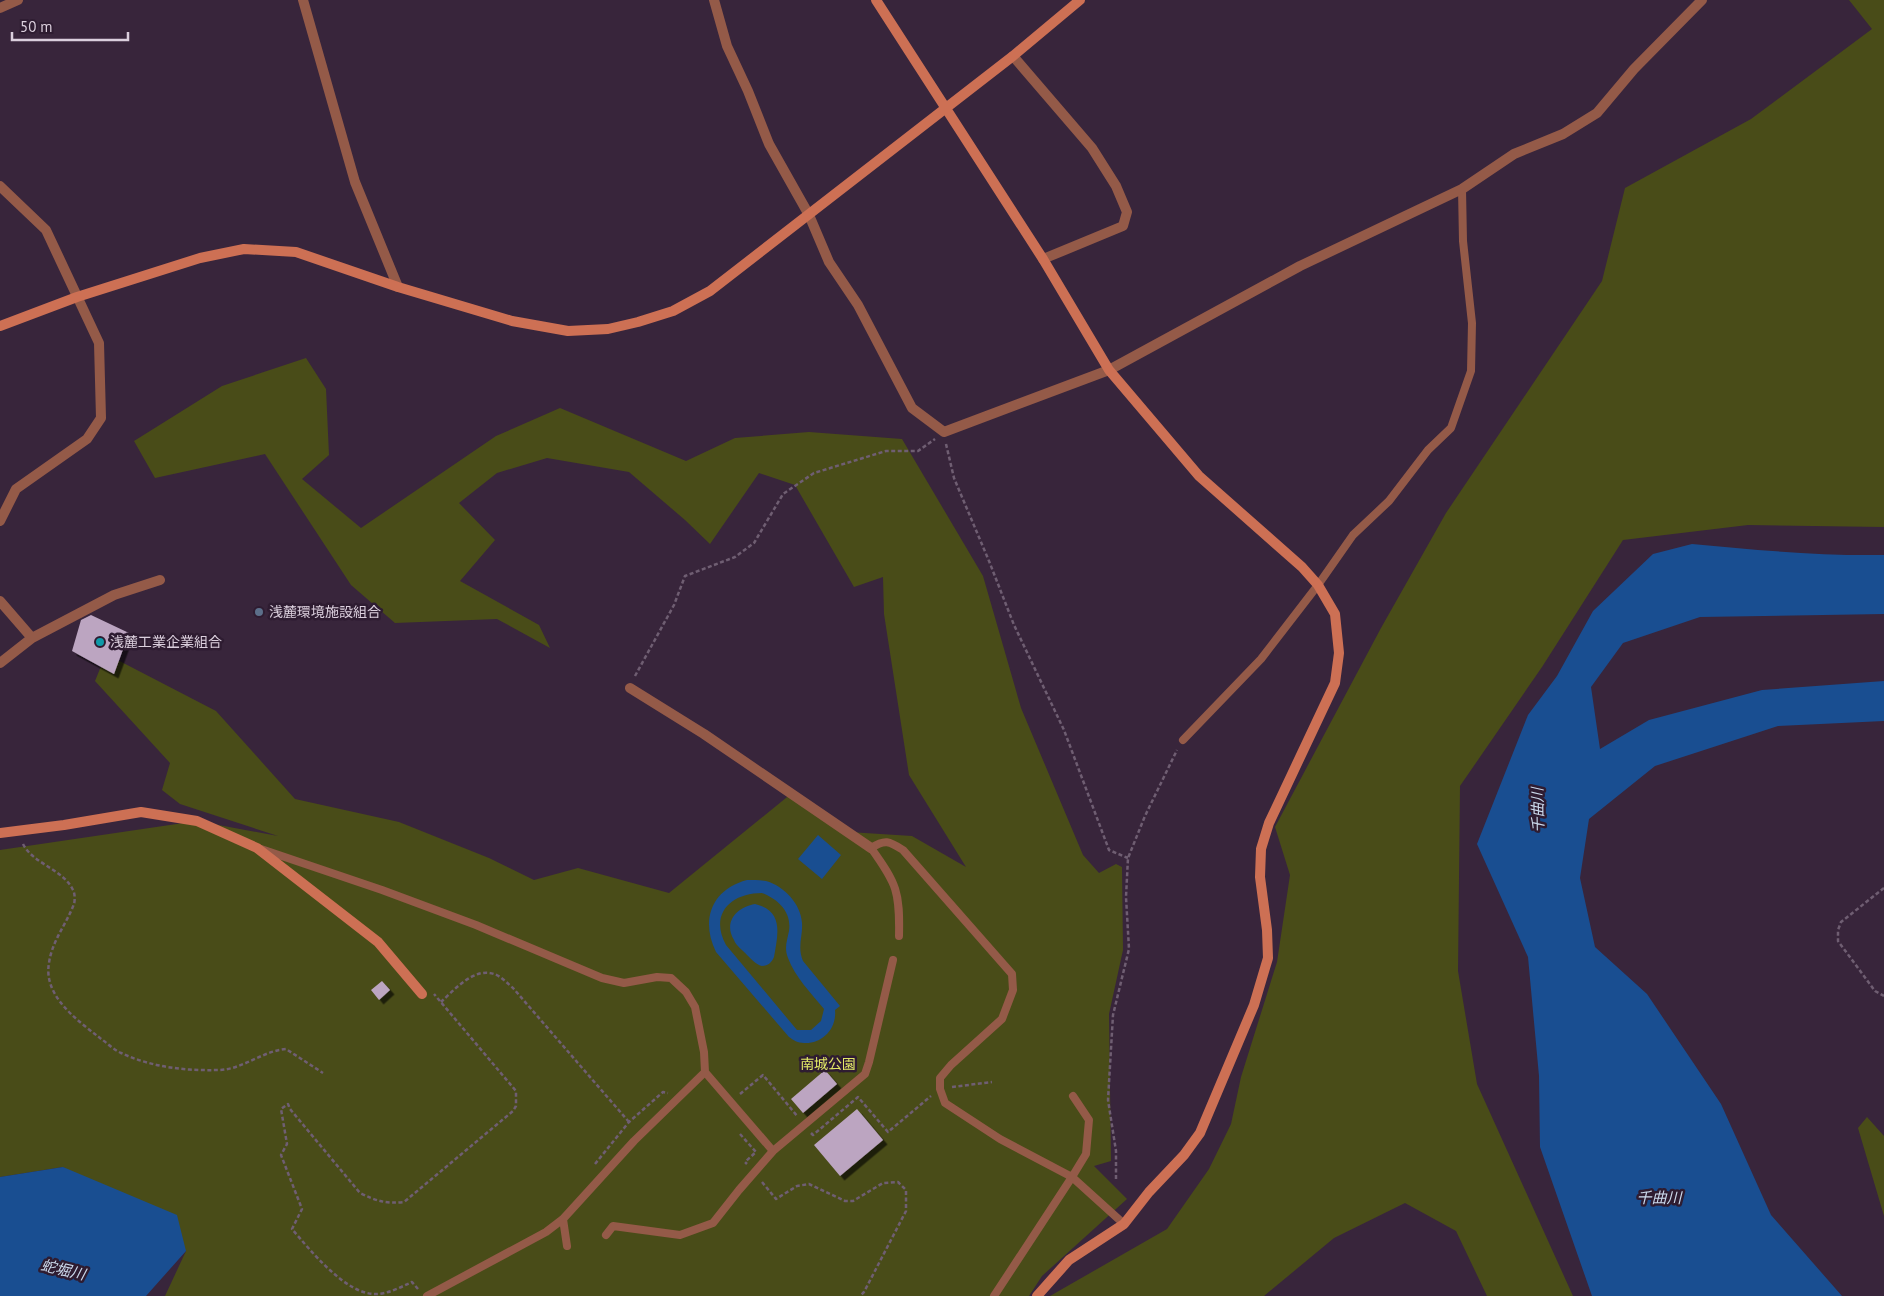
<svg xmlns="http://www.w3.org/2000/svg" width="1884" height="1296" font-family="'PT Sans','Noto Sans JP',sans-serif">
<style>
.green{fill:#494c18}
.water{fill:#194e91;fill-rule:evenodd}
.building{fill:#bca5c1;filter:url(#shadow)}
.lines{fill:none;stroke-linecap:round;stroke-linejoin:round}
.path{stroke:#6f5e72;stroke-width:2.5;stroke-dasharray:4 2.5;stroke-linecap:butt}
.lane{stroke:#945a48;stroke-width:8}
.street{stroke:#945a48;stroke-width:10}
.secondary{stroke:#cd7054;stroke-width:10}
.service-dot{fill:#5c6f8a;stroke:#2e1c31;stroke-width:2}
.culture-dot{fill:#0f9aa8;stroke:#2e1c31;stroke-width:2}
.labels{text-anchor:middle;stroke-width:5;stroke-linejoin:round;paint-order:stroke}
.poi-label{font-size:14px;fill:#dbcfdd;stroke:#2e1c31;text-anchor:start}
.park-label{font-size:14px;fill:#e2e966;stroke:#2e1c31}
.water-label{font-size:15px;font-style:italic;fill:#ccdaed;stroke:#2e1c31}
</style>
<defs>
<filter id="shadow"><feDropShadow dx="4.5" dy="4.5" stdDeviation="0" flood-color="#0009"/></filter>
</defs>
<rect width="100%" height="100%" fill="#38253b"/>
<!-- green -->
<path class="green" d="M1849,0H1884V527L1748,525L1623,540L1542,667L1460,786L1458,971L1477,1084L1573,1296H1487L1456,1231L1405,1203L1334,1238L1264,1296H1050L1167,1229L1209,1169L1231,1124L1241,1077L1277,962L1290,875L1275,827L1381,628L1446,513L1602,281L1625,188L1751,119L1872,29Z
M306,358L326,389L329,455L302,479L361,528L496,436L560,408L686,461L735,438L809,432L902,439L983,576L1021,708L1083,855L1099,873L1116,864L1122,867L1123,950L1109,1014L1111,1161L1094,1166L1127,1199L1042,1276L1029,1296H165L186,1251L63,1167L0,1177V850L197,821L278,836L180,804L162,790L170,763L95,681L106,654L216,711L295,799L399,822L489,858L534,880L578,868L669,893L792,793L849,832L912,836L966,867L909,775L884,614L883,577L854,587L795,485L759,473L710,544L685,520L629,472L547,458L497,473L459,503L495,540L460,581L539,625L550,648L497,619L395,623L351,585L265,454L155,478L134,441L222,386Z
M1867,1117L1884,1136V1216L1858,1128Z"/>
<!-- water -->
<path class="water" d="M1692,544C1756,550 1820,556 1884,555V614L1700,617L1623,643L1591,687L1600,749L1649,720L1762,690L1884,681V721L1778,726L1655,766L1589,819L1580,878L1595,947L1647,994L1721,1104L1771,1215L1842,1296H1592L1540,1147L1539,1076L1528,957L1477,844L1528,715L1557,676L1593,611L1653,554Z
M818,835L841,855L822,879L798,859Z
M747,880C753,880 760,880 766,881C784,886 801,904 802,923C803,936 797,947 803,961L840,1006L835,1010C837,1029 822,1044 804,1043C798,1043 793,1040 789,1037L716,952C700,920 712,889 747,880ZM762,893C778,899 792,912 789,931C787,941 784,948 788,958C795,977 811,993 824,1009L821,1021L811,1030H797L726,945C709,914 731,893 762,893Z
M755,904C784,911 778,934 774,957C772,962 768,966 762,966C757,965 751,959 747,955C743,950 736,946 734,940C723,922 737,907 755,904Z
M63,1167L177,1215L186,1251L146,1296H0V1177Z"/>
<!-- building -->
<path class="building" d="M91,615L129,633L114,674L72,651L81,620Z
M382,981L390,990L379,1000L371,990Z
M825,1070L837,1084L803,1113L791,1099Z
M857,1109L883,1140L840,1176L814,1145Z"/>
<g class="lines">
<!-- path -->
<path class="path" d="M946,444L954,478L989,561L1014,625L1064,730L1109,850L1128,858
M635,676L674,605L685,576L735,557L754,543L783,494L814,473L886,451H918L935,439
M23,844C33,864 63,869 73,890C75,893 75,901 74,904C66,925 52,941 49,963C43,996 77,1020 100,1038C107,1043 114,1050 121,1053C151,1067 185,1071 218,1070C242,1070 262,1051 286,1049L323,1073
M1884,888L1841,922L1838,930V941L1875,991L1884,996
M441,1002C454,990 474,967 494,974C501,976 508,984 513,988L629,1122
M952,1087L992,1082
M740,1094L763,1075L798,1117
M811,1133L813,1135L858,1097L888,1132L931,1096
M740,1134L756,1152L745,1162L747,1164
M595,1164L629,1122L663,1092L668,1093
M1116,1179V1151L1108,1100L1113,1015L1129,949L1126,897L1128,858L1145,816L1177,750
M762,1182L776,1199L797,1186L809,1184L845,1201H853L883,1183L898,1182L906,1190V1211L864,1292L860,1296
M418,1289L412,1282C401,1287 388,1294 376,1294C346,1295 310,1250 292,1229L302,1209L281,1155L287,1144L281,1109L288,1104L290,1109L360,1193C376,1201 386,1204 404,1202L513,1111L516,1106V1091L434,994"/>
<!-- lane -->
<path class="lane" d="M1183,740L1261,659L1318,585L1353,535L1389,501L1428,450L1451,428L1471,371L1472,323L1463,241L1462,189
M261,849L382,890L476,925L602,978L624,983L657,977L671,978L686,992L695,1007L704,1052L705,1072L773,1151L865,1074L869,1062L893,960
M899,936C900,892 897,884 871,848C885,839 889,841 903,850L1012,974L1013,990L1002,1019L951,1065L940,1078V1089L945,1103L1000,1139L1072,1177L1124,1224
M606,1235L613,1226L680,1235L713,1223L739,1190L773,1151
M567,1246L563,1219L634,1141L705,1072
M427,1296L546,1232L563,1219
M994,1296L1072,1177L1086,1154L1089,1120L1073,1096"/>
<!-- street -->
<path class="street" d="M303,0L355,182L398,287
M714,0L727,46L748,91L769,144L809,215L829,262L858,305L912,408L944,432L1109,370L1300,266L1462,189L1514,154L1563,134L1597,113L1634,69L1702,0
M0,8L18,0
M1013,56L1092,148L1116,186L1127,212L1123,226L1043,259
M0,186L46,230L99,343L101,418L87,439L16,489L0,521
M0,601L32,638
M0,663L32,638L114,595L160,580
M630,688L704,734L871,848"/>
<!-- secondary -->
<path class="secondary" d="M876,0L1043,259L1109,370L1199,476L1302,567L1318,585L1335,614L1339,653L1335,683L1269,823L1261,849L1260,877L1267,930L1268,958L1254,1005L1200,1133L1184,1155L1149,1192L1124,1224L1069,1260L1037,1296
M0,326L77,297L200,258L244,249L296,252L398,287L512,321L568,331L608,329L638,322L673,311L710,291L1013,56L1080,0
M0,833L64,825L141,812L197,821L257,848L378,942L422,994"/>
</g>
<!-- markers -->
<circle class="service-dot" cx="259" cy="612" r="5"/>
<circle class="culture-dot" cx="100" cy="642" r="5"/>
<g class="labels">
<!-- poi labels -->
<g class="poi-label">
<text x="269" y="617">浅麓環境施設組合</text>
<text x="110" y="647">浅麓工業企業組合</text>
</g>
<!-- park labels -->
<g class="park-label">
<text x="828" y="1069">南城公園</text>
</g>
<!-- water labels -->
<g class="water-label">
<text transform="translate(1538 810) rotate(-91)" y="5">千曲川</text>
<text x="1659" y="1203">千曲川</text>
<text transform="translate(63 1270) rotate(13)" y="5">蛇堀川</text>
</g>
</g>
<!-- scale -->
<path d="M12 32v8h116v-8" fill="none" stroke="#dbcfdd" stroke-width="2.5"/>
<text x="20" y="32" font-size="15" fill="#dbcfdd" stroke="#2e1c31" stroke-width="4" paint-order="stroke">50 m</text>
</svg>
